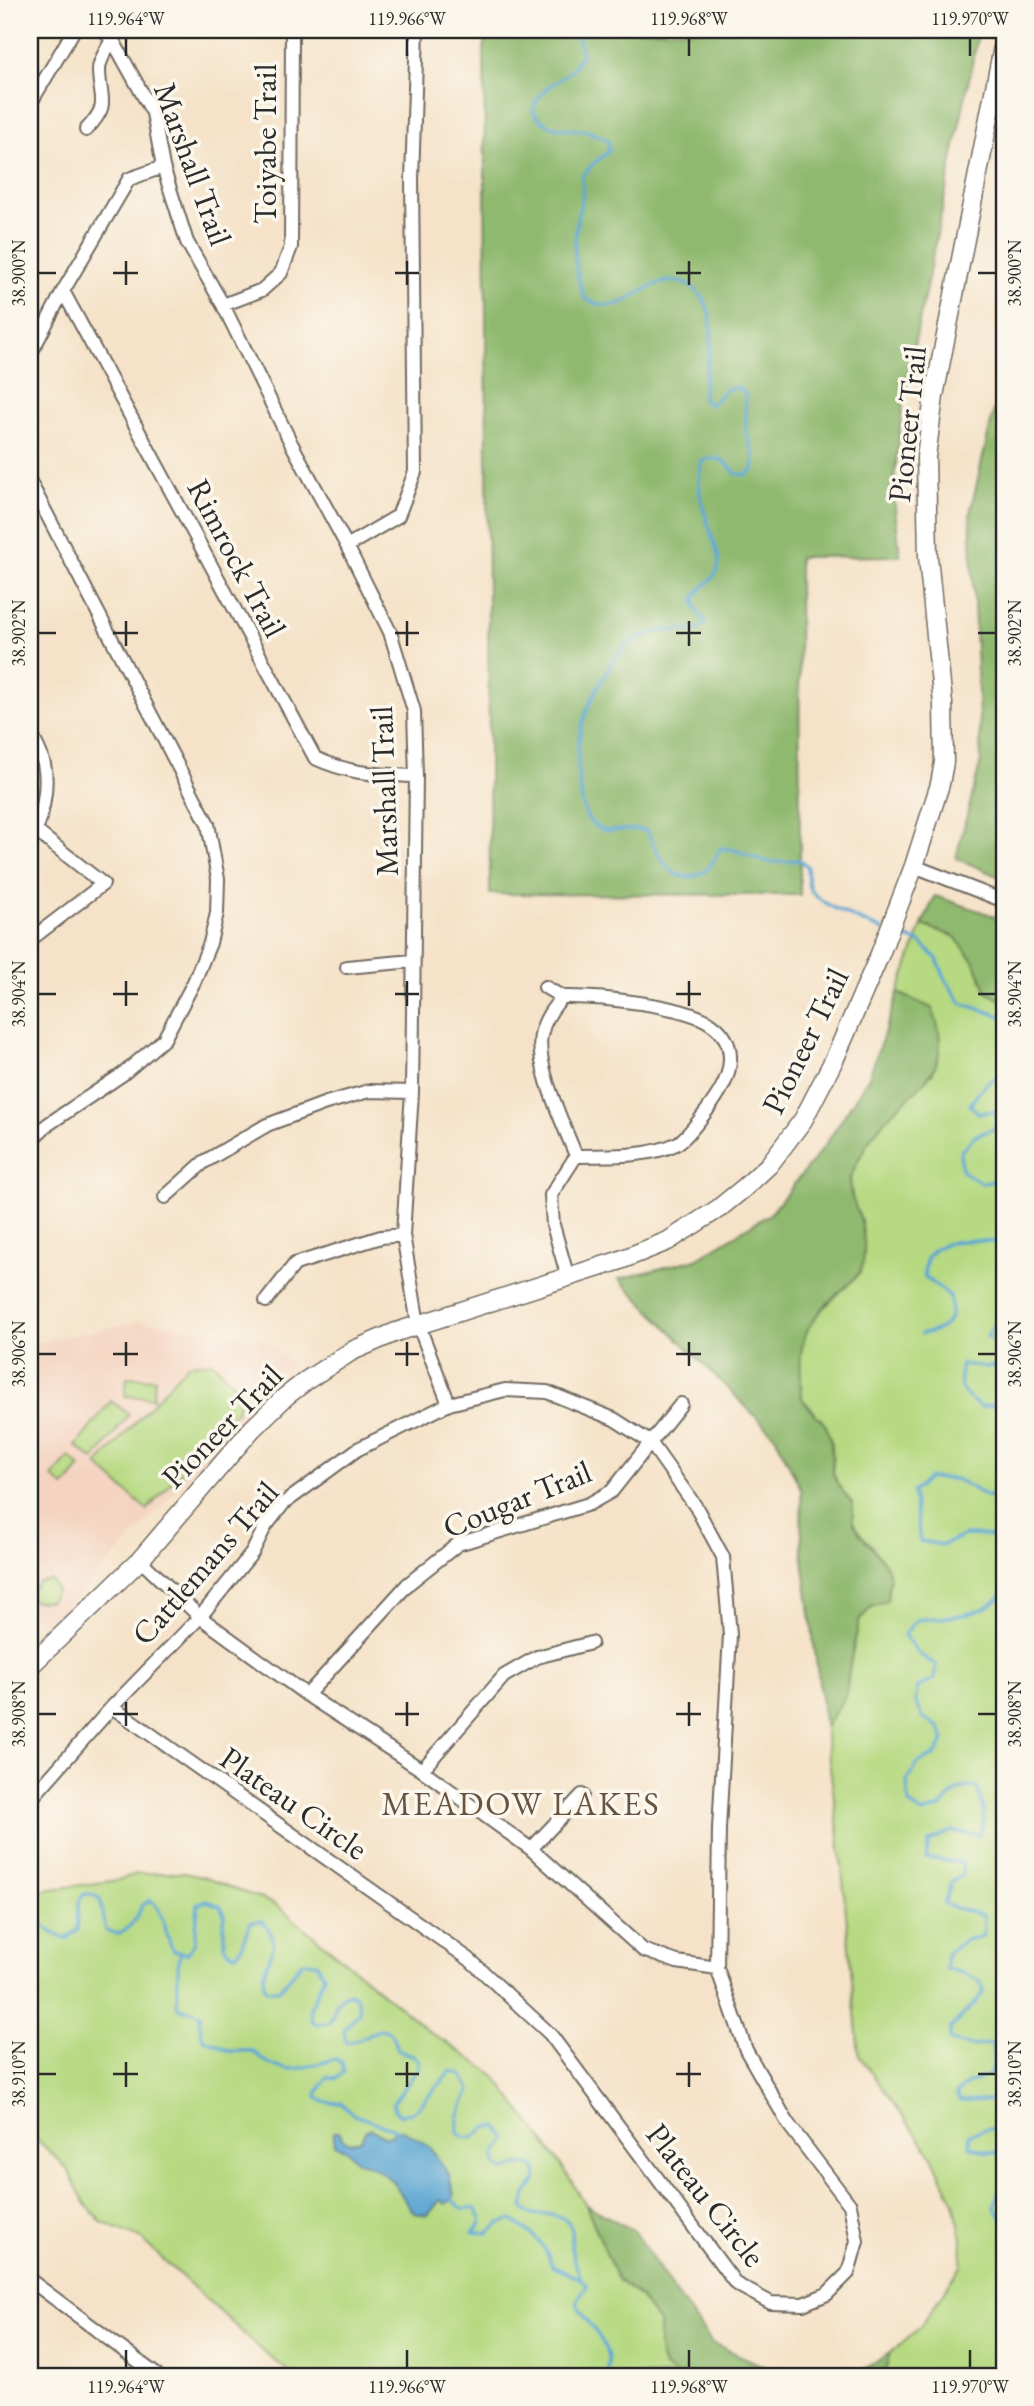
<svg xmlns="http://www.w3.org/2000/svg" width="1034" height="2406" font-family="'EB Garamond',serif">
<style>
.built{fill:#f4d3c0}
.green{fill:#b6d981;stroke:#708256;stroke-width:2}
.forest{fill:#90b96f;stroke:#5e724d;stroke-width:2}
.water{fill:#5aa6d2;stroke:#42687e;stroke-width:2}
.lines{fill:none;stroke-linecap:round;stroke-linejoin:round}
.stream{stroke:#5aa6d2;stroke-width:3.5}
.street-casing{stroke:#726b62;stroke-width:16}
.secondary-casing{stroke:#726b62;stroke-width:21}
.street{stroke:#fff;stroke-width:12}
.secondary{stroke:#fff;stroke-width:18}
.ticks{fill:none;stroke:#2b2b2b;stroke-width:2.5}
.labels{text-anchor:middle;stroke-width:7;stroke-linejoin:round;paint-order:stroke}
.street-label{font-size:32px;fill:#2b2b2b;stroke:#fbf7ec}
.neighbourhood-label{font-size:33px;letter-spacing:2px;fill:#675440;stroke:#fbf7ec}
.neatline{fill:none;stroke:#2b2b2b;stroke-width:2.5}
.ticks-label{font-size:18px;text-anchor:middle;fill:#2b2b2b}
</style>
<rect width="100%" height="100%" fill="#fbf7ec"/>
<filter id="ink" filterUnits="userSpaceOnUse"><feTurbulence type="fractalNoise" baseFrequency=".0143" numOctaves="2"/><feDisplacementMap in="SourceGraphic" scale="14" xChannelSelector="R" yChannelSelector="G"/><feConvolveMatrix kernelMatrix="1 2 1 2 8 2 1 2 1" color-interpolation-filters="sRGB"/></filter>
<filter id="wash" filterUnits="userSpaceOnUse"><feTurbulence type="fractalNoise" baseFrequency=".00686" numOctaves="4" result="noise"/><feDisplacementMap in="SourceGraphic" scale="28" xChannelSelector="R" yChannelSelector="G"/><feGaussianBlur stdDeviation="1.57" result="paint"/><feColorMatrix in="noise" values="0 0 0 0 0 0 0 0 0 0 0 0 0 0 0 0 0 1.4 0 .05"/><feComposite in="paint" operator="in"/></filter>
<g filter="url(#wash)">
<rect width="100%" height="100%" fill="#f5e2c8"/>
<!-- built -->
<path class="built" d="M139,1321L264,1339L293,1366L48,1627L30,1613V1344Z"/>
<!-- green -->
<path class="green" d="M922,925L954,936L974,961L987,992L1004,1002V2376H884L890,2353L920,2327L961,2266L962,2239L954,2203L932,2156L859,2056L839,1837L825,1728L846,1695L849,1670L859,1621L870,1608L887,1600L873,1547L860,1534L853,1522V1504L840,1490L833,1472L832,1443L814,1411L802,1399L799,1358L802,1338L813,1319L861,1271L864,1254L861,1220L853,1202L850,1178L858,1161L867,1142L885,1120L933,1073L932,1009L898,993Z
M213,1362L240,1391L238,1409L147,1510L97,1465L188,1364Z
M127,1377L155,1379L153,1398L125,1396Z
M111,1401L129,1414L94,1460L76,1446Z
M69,1457L81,1467L64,1487L52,1477Z
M51,1580L57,1590L50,1601H34L30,1597V1586L34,1588L38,1582Z
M159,1873H184L206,1878L275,1904L429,2031L493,2074L562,2166L586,2205L617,2279L641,2298L659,2323V2352L664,2367L677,2376H295L267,2355L140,2238L101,2222L84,2202L68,2170L38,2140L30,2128V1892L118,1880L136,1874Z"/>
<!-- forest -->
<path class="forest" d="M484,30H979L904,395L893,488L900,556L799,557L800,895L490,894Z
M1004,366V879L956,858L981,761L970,513Z
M935,896L991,915L1004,924V1002L987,992L974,961L954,936L922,925Z
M898,993L932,1008C956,1068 923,1081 886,1119C871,1135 861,1153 852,1173C845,1188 855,1204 860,1218C864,1232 867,1258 860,1271C855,1281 842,1289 834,1297C808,1322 798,1339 801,1376C801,1382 800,1391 802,1397C806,1408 820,1416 826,1426C834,1441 830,1457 833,1473C836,1485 845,1494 853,1504V1522L860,1534L885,1563L890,1576L887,1600L870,1608L859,1621L849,1670L846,1695L825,1728L802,1552L801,1489L775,1436L619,1279L696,1259L771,1213L824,1147L869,1077Z
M586,2205L634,2231L672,2288L712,2343L777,2372L853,2376L890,2353L884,2376H677L664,2367L659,2352V2323L641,2298L617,2279Z"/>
<!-- water -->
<path class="water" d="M370,2129L387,2137L397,2130H403L430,2147L449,2175L454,2196L452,2200L445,2204L441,2199L428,2215L414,2213L391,2180L373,2167L357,2161L347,2151L335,2144L333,2132H339L346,2141L350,2143L361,2140L365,2131Z"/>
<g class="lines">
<!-- stream -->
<path class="stream" d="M566,30L578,38L582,54C578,60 574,68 568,73C555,84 537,91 533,111C547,132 563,127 586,131C593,133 601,137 608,140L609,151L592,165L582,177C585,198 580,202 577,221C573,253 574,269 585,299C594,303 601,306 611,305C626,304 637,293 650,287C683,271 708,291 711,324C714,354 702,373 703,400L711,405L725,390L737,387L745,393L746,430L754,457L753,470L746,475L735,473C725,460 719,455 702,461C694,487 704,511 712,536C715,545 719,554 719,563C717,589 675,590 706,622L698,630C674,630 652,628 631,642C617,652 610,666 602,680C579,720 573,747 581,793C583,805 584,818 595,826C610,837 630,825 647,831C657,853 673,892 705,871C713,865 716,855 721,848C740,848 753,860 771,862C780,863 790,860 800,860L807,866C808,873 807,883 810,889C819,905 866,923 883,930
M894,933L921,943L937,959L946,980L961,1003L1004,1017
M1004,1074C988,1079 979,1091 970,1105L979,1113L996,1111V1128L975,1136L960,1152L962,1171L982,1183L1004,1180
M1004,1320L994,1326L987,1336L1004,1352
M921,1334C947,1330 954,1322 950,1296L925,1277C919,1234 976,1239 1004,1243
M1004,1365L986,1367L962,1364C957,1388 961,1394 981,1407L1004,1403
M1004,1482L1000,1489L988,1497L956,1479L929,1478L913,1492L920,1541L943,1545L965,1535L999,1536L1004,1544
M1004,1592C986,1618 945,1617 916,1620L904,1635L919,1654L936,1665L934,1680L918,1687L915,1701L924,1719L939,1727L944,1740L935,1755L918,1763L907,1781L909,1804L923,1813L941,1807L958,1789L976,1786C984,1802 987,1819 979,1835L951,1831L929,1842L926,1858L962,1863L963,1875L951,1883L944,1904L984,1916L983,1936L966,1940L947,1953L946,1969L963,1973L980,1981L984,1991L976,2002L950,2029V2041L971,2046L992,2044L995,2059L991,2074L967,2084L956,2094L960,2101L989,2100L1004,2103
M30,1923L36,1922C48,1927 54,1937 67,1939L78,1929C77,1913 75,1882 100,1899L106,1930L117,1934C131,1928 137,1919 142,1905L151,1900C167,1915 163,1935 174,1951L187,1954L195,1942L198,1904L207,1901L220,1906L224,1915V1946L228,1951L236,1954L242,1947L251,1922L262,1921C291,1951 253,1965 266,1990H279L303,1962L316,1963L324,1976L310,2009L311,2020L316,2024L329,2023C336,2011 333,1999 349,1993C359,1998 360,2003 359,2013L344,2029L346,2042C368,2043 388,2009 398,2050L413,2055L418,2060V2069L393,2103L396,2112L400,2115L411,2113L417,2109L451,2071L462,2074L470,2090L458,2117V2133C470,2143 477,2136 486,2127H498L506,2139L495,2154L496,2165L504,2170C516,2165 523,2162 535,2167L537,2179L526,2194L523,2208C534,2222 555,2206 569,2224C575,2232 571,2238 571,2246C572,2257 578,2269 581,2279
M180,1954C176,1971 179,1987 177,2004L180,2009L194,2011L201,2015L199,2020L203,2039C213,2040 219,2048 230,2051C238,2052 245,2050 253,2051C282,2080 301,2067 336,2059L342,2063L344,2072L336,2079L327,2077L317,2094L318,2098L324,2102L341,2103L354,2115L397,2130
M1004,2127L985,2129L969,2135L970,2146L985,2151L1004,2154
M1004,2184L999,2191L994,2207L1004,2220
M452,2200L462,2208H475L481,2218V2223L473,2232L489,2233L500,2223L512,2220C530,2231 547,2245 552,2266L581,2279L587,2285L577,2301L579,2308C593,2333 614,2344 607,2376
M1004,2268V2272
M1004,2318L1001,2319L997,2333L1004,2340"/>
</g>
</g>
<g filter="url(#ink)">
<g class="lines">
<defs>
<path id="street" d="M103,30L112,39L153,113L163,167L187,242L223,305L291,443L347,546L390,632L414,711L416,776L412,1092L403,1235L418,1324L449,1404
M30,104L74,30
M86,130C112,102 99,101 99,69C99,60 108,48 112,39
M63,291L315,758C352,775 376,774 416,776
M223,305L262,290L281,273L291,247L292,30
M30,355L63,291L129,179L163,167
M30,482L208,824L218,879L217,913L210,943L194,982L164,1039L123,1074L47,1125L30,1141
M347,546L398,516L415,472L412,179L417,30
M30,733C36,743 41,753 44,764C49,786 42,823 30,841
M914,866L1004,901
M30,940L103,884L36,831
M347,967L413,961
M545,987L562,997
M165,1197L204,1162L267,1125L326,1103L369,1091L412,1092
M568,1278L553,1225L551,1195L576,1156C608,1155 646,1158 676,1144C687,1139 713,1103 720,1091C733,1069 736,1042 713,1025C688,1005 595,996 562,997C552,1009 544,1020 541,1035C535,1066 564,1125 576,1156
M266,1301L295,1264L381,1237L403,1235
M140,1560L200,1617L307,1695L422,1770L531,1849L643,1950L677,1962L717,1968
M307,1695L408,1584L458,1544L589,1504L612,1491L681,1404
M422,1770L504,1676L537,1657L591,1643
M30,1800L112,1707L200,1617L252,1553L265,1527L283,1504L358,1449L449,1404L505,1390L547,1392L614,1419L650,1442L696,1507L723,1557L730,1635L719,1829L717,1968L746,2050L789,2125L850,2205L857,2241L848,2273L827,2294L803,2304L771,2303L736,2284L550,2034L469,1959L112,1707
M531,1849L582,1795
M30,2280L158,2376"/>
<path id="secondary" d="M30,1666L140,1560L252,1429L285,1397L307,1380L352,1351L396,1332L618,1261L668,1241L718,1209L744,1188L769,1165L803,1120L835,1058L880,954L914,866L940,784L944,762L943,704L928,557L926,457L934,396L1004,42"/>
</defs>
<!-- street casing -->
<use href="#street" class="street-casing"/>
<!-- secondary casing -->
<use href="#secondary" class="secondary-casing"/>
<!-- street -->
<use href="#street" class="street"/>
<!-- secondary -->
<use href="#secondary" class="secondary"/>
</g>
</g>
<!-- ticks -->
<path class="ticks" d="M126,38V56M407,38V56M689,38V56M970,38V56M126,261V285M407,261V285M689,261V285M38,273H56M113,273H138M395,273H419M676,273H701M978,273H996M126,621V646M407,621V646M689,621V646M38,633H56M113,633H138M395,633H419M676,633H701M978,633H996M126,981V1006M407,981V1006M689,981V1006M38,994H56M113,994H138M395,994H419M676,994H701M978,994H996M126,1342V1366M407,1342V1366M689,1342V1366M38,1354H56M113,1354H138M395,1354H419M676,1354H701M978,1354H996M126,1702V1726M407,1702V1726M689,1702V1726M38,1714H56M113,1714H138M395,1714H419M676,1714H701M978,1714H996M126,2062V2087M407,2062V2087M689,2062V2087M38,2074H56M113,2074H138M395,2074H419M676,2074H701M978,2074H996M126,2350V2368M407,2350V2368M689,2350V2368M970,2350V2368"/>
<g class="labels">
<!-- street labels -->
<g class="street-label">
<text transform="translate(265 144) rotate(-90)" y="11">Toiyabe Trail</text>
<text transform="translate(193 164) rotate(70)" y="11">Marshall Trail</text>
<text transform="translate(907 424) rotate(-84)" y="11">Pioneer Trail</text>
<text transform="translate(237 558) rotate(62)" y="11">Rimrock Trail</text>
<text transform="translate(384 791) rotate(-92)" y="11">Marshall Trail</text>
<text transform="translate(805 1041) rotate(-64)" y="11">Pioneer Trail</text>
<text transform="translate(222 1426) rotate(-46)" y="11">Pioneer Trail</text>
<text transform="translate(517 1499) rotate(-22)" y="11">Cougar Trail</text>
<text transform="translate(205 1563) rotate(-49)" y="11">Cattlemans Trail</text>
<text transform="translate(294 1803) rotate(35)" y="11">Plateau Circle</text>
<text transform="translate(706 2195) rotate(52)" y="11">Plateau Circle</text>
</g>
<!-- neighbourhood labels -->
<g class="neighbourhood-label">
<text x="521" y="1815">MEADOW LAKES</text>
</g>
</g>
<!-- margin -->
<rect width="1034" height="2406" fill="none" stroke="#fbf7ec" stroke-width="77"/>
<rect x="38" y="38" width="958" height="2330" class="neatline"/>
<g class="ticks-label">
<text x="126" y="25">119.964°W</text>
<text x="407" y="25">119.966°W</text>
<text x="689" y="25">119.968°W</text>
<text x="970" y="25">119.970°W</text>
<text transform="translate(1015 273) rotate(-90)" y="6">38.900°N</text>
<text transform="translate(19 273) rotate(-90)" y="6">38.900°N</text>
<text transform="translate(1015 633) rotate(-90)" y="6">38.902°N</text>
<text transform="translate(19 633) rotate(-90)" y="6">38.902°N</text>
<text transform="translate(19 994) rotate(-90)" y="6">38.904°N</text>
<text transform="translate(1015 994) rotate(-90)" y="6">38.904°N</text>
<text transform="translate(19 1354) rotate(-90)" y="6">38.906°N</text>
<text transform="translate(1015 1354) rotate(-90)" y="6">38.906°N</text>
<text transform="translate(19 1714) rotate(-90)" y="6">38.908°N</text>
<text transform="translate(1015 1714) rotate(-90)" y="6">38.908°N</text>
<text transform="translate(1015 2074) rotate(-90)" y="6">38.910°N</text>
<text transform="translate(19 2074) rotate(-90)" y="6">38.910°N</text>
<text x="126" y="2393">119.964°W</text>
<text x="407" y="2393">119.966°W</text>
<text x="689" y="2393">119.968°W</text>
<text x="970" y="2393">119.970°W</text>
</g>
</svg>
